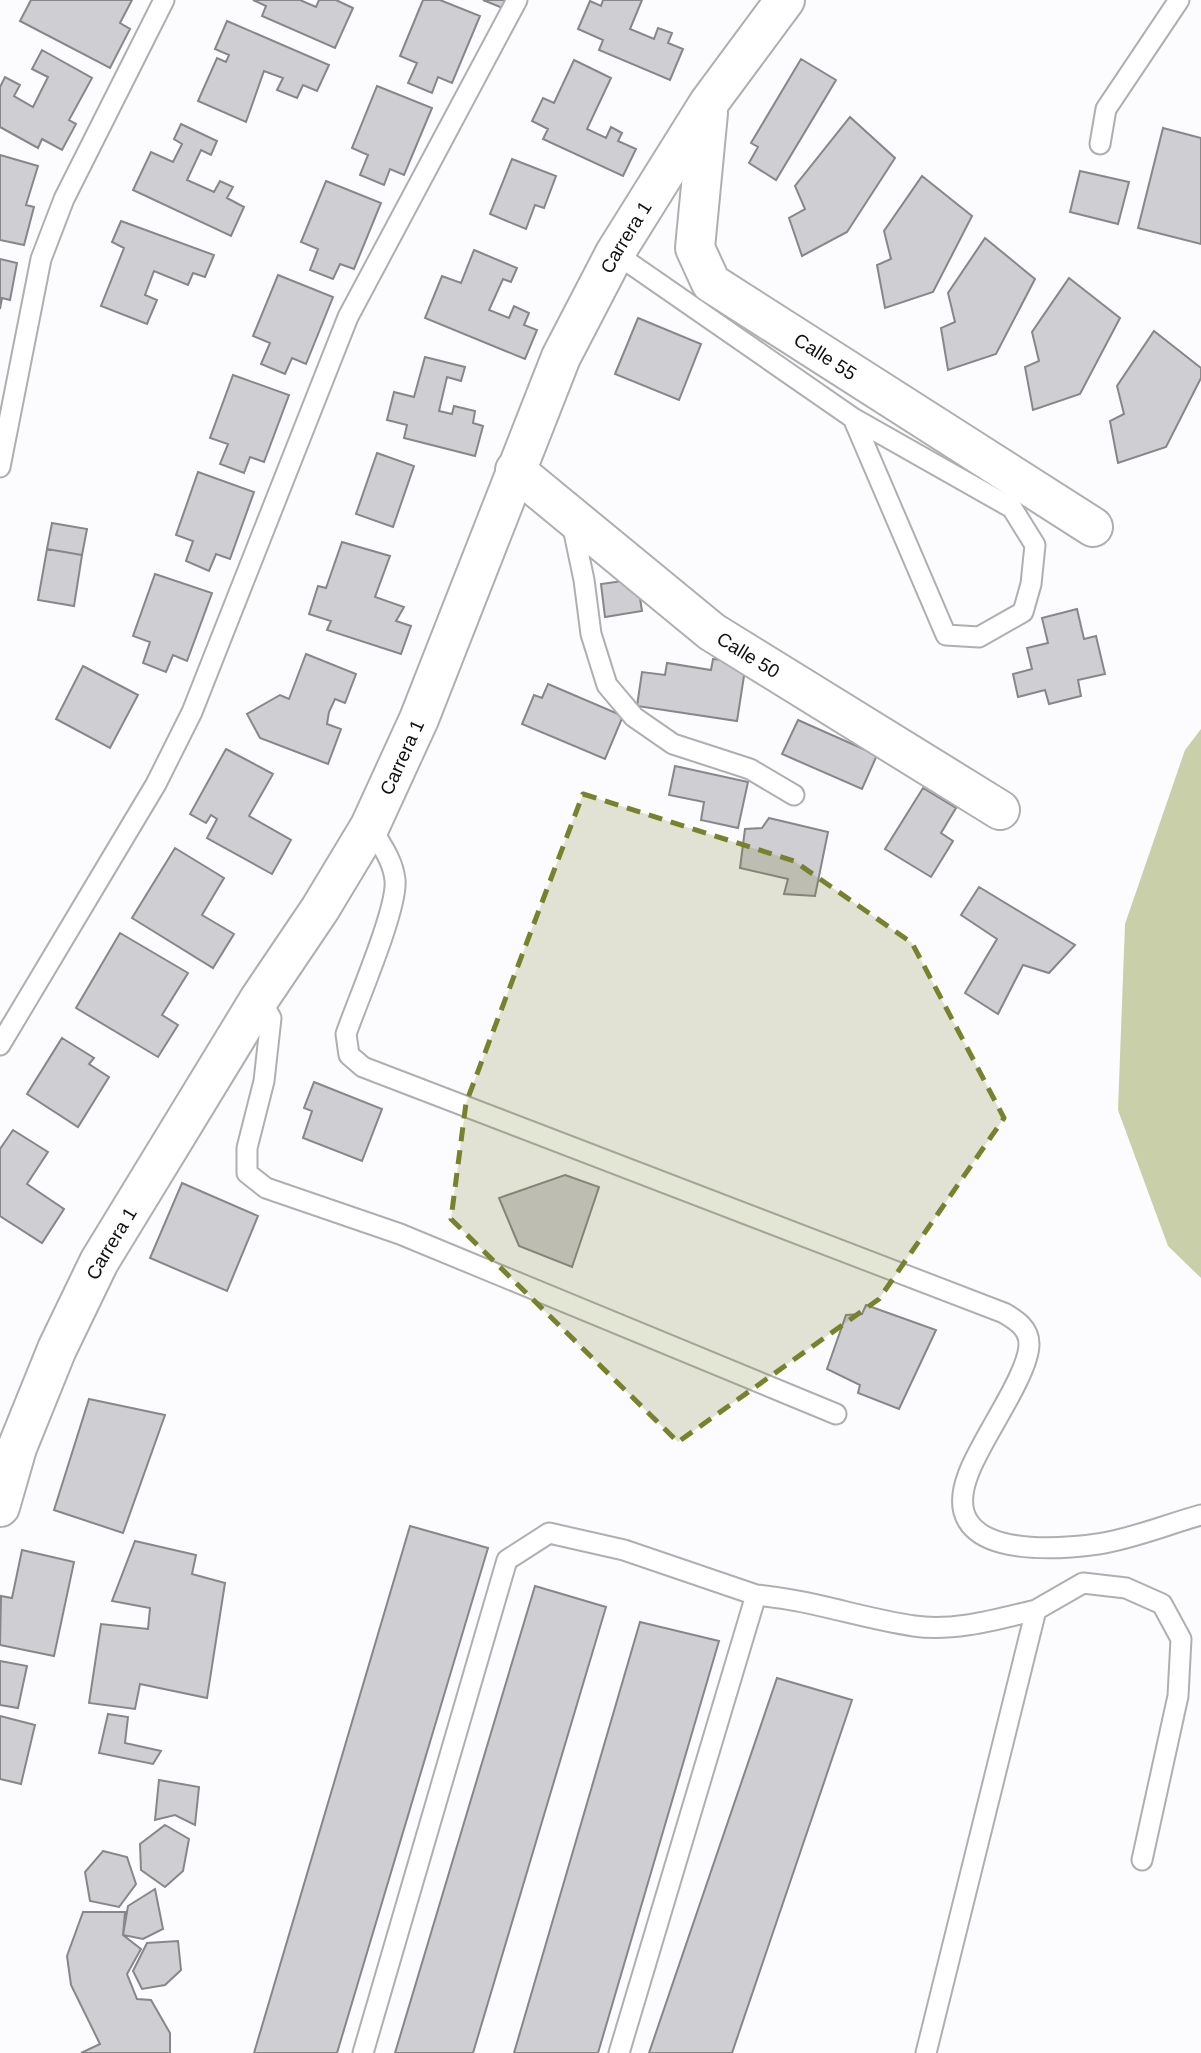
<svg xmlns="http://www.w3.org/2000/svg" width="1201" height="2053" font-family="Helvetica,sans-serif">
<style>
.forest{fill:#c9cfa8}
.building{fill:#cfced2;stroke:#878689;stroke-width:2}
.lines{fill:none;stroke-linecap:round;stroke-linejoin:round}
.lane-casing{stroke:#afaeb1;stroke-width:23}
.street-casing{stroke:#afaeb1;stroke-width:42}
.lane{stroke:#fff;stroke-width:19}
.street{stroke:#fff;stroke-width:38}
.marked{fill:#78812c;fill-opacity:0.2;stroke:#78812c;stroke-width:5;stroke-dasharray:14 9;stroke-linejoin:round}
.labels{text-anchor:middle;stroke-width:5;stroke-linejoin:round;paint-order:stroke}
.street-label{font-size:19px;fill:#111012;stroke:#fff}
</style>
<rect width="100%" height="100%" fill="#fcfbfe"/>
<!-- forest -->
<path class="forest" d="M1201,729V1278L1168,1246L1118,1110L1125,924L1185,750Z"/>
<!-- building -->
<path class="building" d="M31,0H132L120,23L130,29L110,68L20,21Z
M253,0H300L316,7L319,0H336L353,8L335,48L262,16L266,6Z
M423,0H440L480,16L452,83L438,77L432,93L408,83L417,63L400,56Z
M483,0H509L505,9Z
M603,0H642L630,29L654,39L658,28L672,33L668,43L683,49L670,80L599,50L603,40L578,29L590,1L601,6Z
M227,21L329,65L317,91L303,85L297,98L277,90L283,78L264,71L246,122L198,101L217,58L226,62L229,55L215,49Z
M42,50L92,78L69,120L76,124L62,150L42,139L38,148L0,127V87L5,77L20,85L14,96L33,107L48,77L32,69Z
M801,59L836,80L776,180L749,163L758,147L751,143Z
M574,60L611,78L587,129L606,138L611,127L622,133L618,141L636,149L623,176L543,139L548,129L532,121L543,98L554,103Z
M377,86L432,108L404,175L390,169L384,185L360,175L368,155L352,148Z
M850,117L895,158L847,232L802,256L789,218L805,209L795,186Z
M181,124L217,141L211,155L201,150L187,180L214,192L220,181L233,187L227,198L244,207L231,236L133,190L151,152L173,162L182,144L174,139Z
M1163,128L1201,138V244L1138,228Z
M0,155L38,166L26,205L34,207L24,245L0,240Z
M512,159L556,176L544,208L535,205L526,229L490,214Z
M1080,171L1129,182L1118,224L1070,212Z
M922,176L972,216L933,292L885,308L877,265L891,259L884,231Z
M326,181L381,203L354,269L340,264L333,279L310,270L318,249L301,242Z
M121,221L214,255L205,277L193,273L188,285L154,271L145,295L157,300L147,324L101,306L124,248L112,242Z
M985,238L1035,279L996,354L948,370L941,328L955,322L948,293Z
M474,250L517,268L511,282L503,279L489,310L509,318L514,306L529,313L524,325L537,330L525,359L425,318L442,276L461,283Z
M0,259L17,263L10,300L2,298L0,309Z
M278,275L333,297L306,364L292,358L285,374L261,364L270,343L253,336Z
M1069,278L1120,318L1080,394L1033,410L1025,367L1039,361L1032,332Z
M638,318L701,344L679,400L615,374Z
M1154,331L1201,368V378L1166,447L1118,463L1110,421L1124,414L1117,386Z
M425,357L465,367L461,381L447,377L439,411L452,414L454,406L475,411L473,423L483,426L475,456L404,438L407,425L387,420L394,392L414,397Z
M233,375L289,395L264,462L250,457L244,473L220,464L228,444L210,438Z
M377,453L414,466L393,527L356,514Z
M198,472L254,492L230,559L216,554L209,571L186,561L193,541L176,535Z
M52,523L87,529L82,555L47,549Z
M342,542L390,556L375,597L404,607L396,621L411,626L401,654L327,630L331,621L309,614L318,586L326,588Z
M47,549L82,555L74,606L38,600Z
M155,574L212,593L187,661L173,655L166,672L143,663L150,642L133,636Z
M637,579L642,611L605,617L601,584Z
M1077,609L1084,639L1096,636L1105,674L1078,680L1081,696L1049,704L1045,690L1018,697L1013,674L1032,669L1027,648L1048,643L1042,618Z
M306,654L356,674L345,703L335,699L329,712L327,724L341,729L328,764L260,738L247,714L280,695L289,699Z
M713,659L746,663L737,721L637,706L642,672L665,675L667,663L711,670Z
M83,666L138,695L110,748L56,719Z
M548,684L623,716L605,759L522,724L534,695L542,698Z
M798,720L877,755L862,789L782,754Z
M226,749L273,774L249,816L291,840L272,874L207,838L217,819L211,815L206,823L190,814Z
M675,766L748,782L738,828L701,820L704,802L669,795Z
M923,788L956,808L941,833L953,841L931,877L885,849Z
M769,818L828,832L815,896L784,894L788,879L740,868L745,829L762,828Z
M175,848L224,878L202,915L234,934L213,968L132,918Z
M979,887L1075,945L1049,973L1023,965L998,1014L965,993L997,939L961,915Z
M120,933L188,973L162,1015L178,1025L158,1057L76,1008Z
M62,1038L94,1058L89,1064L109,1077L78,1127L27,1094Z
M314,1082L382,1109L362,1161L303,1138L312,1111L304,1108Z
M13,1130L48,1152L27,1184L64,1209L42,1243L0,1216V1149Z
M565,1175L599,1187L572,1267L519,1246L499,1198Z
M182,1183L258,1216L227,1291L150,1258Z
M866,1305L936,1330L899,1409L858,1393L860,1385L827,1369L846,1315L862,1314Z
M89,1399L165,1415L123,1533L54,1510Z
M410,1526L488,1548L337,2053H254Z
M135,1541L196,1555L192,1574L225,1583L207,1698L140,1684L135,1709L89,1703L101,1624L148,1629L150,1608L112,1601Z
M22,1550L74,1562L54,1656L0,1645L1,1596L12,1598Z
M535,1586L606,1607L473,2053H395Z
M640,1622L719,1641L598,2053H514Z
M0,1661L27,1666L18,1708L0,1705Z
M777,1678L852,1700L732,2053H649Z
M108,1714L128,1717L125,1743L161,1751L153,1764L99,1753Z
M0,1716L35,1725L21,1784L0,1779Z
M159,1780L199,1787L195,1825L175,1815L155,1820Z
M165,1825L189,1839L183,1871L165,1887L141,1870L140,1844Z
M103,1851L127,1857L136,1884L119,1907L90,1901L85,1872Z
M155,1889L163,1929L143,1939L123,1935L128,1906Z
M83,1912H125L123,1935L141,1949L127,1974L137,1999L151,2000L170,2033V2053H81L100,2044L71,1985L67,1956Z
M178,1941L181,1970L165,1985L142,1989L133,1971L147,1943Z"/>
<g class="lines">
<defs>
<path id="lane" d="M1100,144L1106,109L1179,0
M615,253L853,418L1012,508L1035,545L1031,584L1023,612L979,637L946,635L853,418
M0,467L41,259L64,199L164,0
M572,523L584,580L591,634L607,685L634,717L673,744L750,769L794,795
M370,826C380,843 393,860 395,880C398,908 357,1002 346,1034L349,1055L363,1067L1004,1313C1016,1320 1029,1328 1029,1344C1029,1375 979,1442 968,1475C937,1557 1047,1551 1098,1544C1132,1539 1168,1524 1201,1515
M260,998L271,1018L264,1081L247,1148V1173L266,1188L400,1234L836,1414
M0,1045L156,784L192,712L348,317L517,0
M756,1595C812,1600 860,1618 914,1626C954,1632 998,1619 1036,1610L926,2053
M1036,1610L1083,1583L1126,1588L1162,1604L1181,1639L1178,1696L1142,1860
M363,2053L507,1560L549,1533L624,1550L756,1595L619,2053"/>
<g id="street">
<path id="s1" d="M708,113L695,248L711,283L1093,527"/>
<path id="s2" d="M515,470L712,632L1000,810"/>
<path id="s3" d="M0,1507L17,1448L57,1349L99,1262L260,998L320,909L370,826L419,719L561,357L615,253L708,104L785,0"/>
</g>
</defs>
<!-- lane casing -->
<use href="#lane" class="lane-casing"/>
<!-- street casing -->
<use href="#street" class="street-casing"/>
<!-- lane -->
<use href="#lane" class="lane"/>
<!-- street -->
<use href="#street" class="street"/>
</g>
<!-- marked area -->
<path class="marked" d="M583,794L794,861L912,943L1004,1118L879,1299L678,1442L451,1219L466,1103Z"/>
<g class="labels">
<!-- street labels -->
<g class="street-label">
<text dy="7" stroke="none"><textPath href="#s3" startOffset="1421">Carrera 1</textPath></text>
<text dy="7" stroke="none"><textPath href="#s1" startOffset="310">Calle 55</textPath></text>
<text dy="7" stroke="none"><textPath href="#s2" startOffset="298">Calle 50</textPath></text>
<text dy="7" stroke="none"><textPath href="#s3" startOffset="854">Carrera 1</textPath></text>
<text dy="7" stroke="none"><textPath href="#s3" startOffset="287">Carrera 1</textPath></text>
</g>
</g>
</svg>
